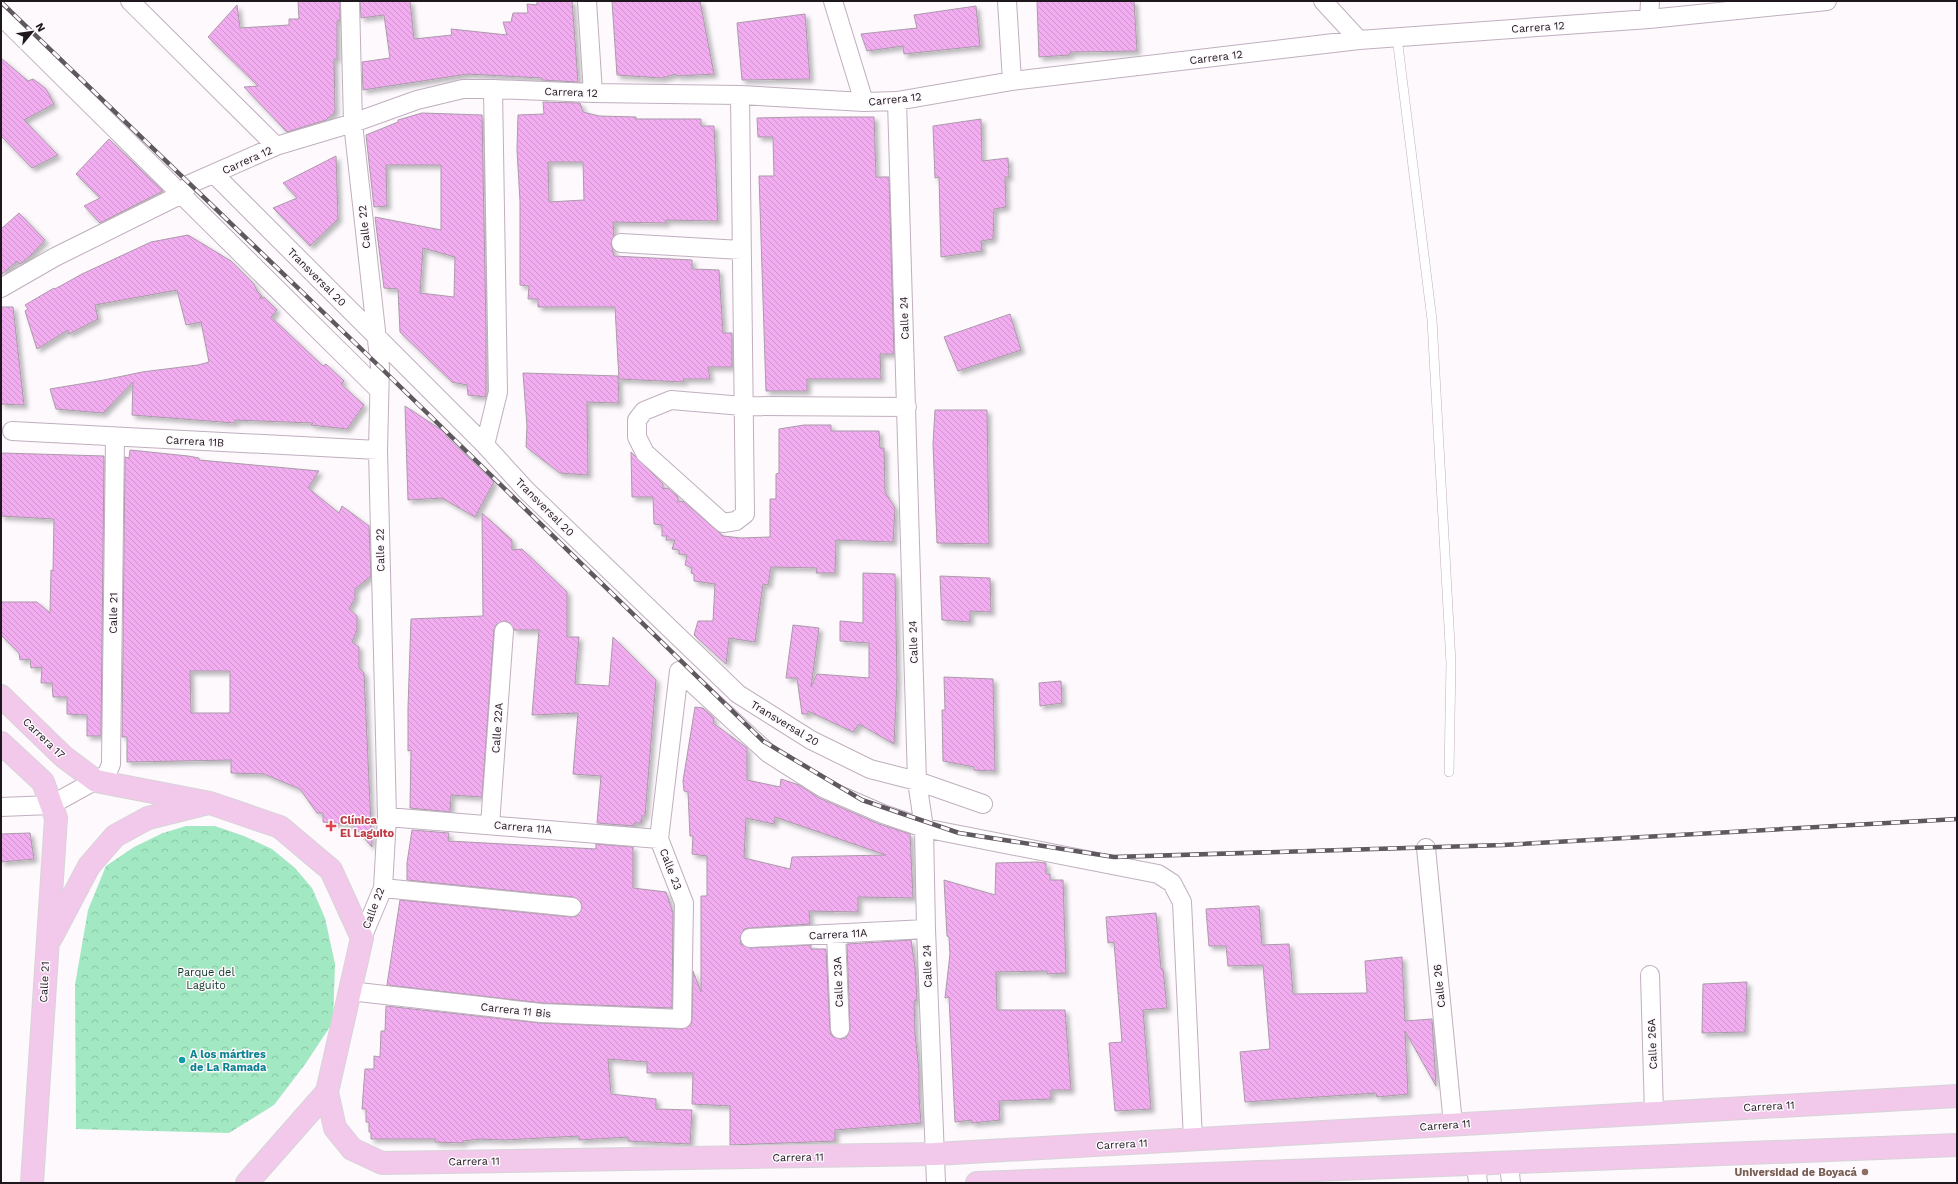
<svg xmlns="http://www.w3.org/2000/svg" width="1958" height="1184" font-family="'Work Sans',sans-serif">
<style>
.forest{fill:url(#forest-crowns)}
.building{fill:url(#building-back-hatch);stroke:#ab9aaa;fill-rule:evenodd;filter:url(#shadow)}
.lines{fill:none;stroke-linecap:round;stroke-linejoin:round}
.service-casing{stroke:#c0afbf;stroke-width:10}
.minor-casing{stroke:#c0afbf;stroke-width:20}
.primary-casing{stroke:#d6d5d6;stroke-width:24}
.service{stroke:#fff;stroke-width:9}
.minor{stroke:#fff;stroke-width:18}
.primary{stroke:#f2c8eb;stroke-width:22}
.rail-casing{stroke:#5f585e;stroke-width:4.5}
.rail{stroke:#fdf9fd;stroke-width:3;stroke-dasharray:9;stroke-linecap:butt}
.health-dot{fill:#e0444e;stroke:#fdf9fd;stroke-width:1.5}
.culture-dot{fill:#0f9aa8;stroke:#fdf9fd;stroke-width:1.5}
.education-dot{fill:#8d6e63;stroke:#fdf9fd;stroke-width:1.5}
.labels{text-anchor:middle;stroke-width:3;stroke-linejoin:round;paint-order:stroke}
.street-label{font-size:11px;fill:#1e171d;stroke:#fdf9fd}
.health-label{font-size:11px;font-weight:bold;fill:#be3a42;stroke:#fdf9fd;text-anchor:start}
.park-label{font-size:11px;fill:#0c3825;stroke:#fdf9fd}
.culture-label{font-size:11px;font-weight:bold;fill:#0d838f;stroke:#fdf9fd;text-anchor:start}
.education-label{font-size:11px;font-weight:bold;fill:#785e54;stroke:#fdf9fd;text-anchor:end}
</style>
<defs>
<pattern id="forest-crowns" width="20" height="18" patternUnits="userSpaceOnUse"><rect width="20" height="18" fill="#a2e8c2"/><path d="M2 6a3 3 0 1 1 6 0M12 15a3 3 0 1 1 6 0" fill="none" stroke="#8bc6a6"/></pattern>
<pattern id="building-back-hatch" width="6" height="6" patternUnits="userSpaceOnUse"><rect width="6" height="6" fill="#f2adf0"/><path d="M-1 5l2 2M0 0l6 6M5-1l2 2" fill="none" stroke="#cf94cd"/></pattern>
<filter id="shadow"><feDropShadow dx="3.5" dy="3.5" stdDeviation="2" flood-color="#0004"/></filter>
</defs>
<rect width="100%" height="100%" fill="#fdf9fd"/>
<!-- forest -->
<path class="forest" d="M186,826H215L244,836L272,849L295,868L312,888L325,918L335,964L333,1022L306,1063L274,1105L229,1133L76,1129L75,985L88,910L106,866L134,847L163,833Z"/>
<!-- building -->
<path class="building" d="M298,1H340V20L337,21V59H334L335,112L326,120L287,132L244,87L258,86L208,37L237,5L240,28L289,25V19H299Z
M360,1H410L414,39L452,35L451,29L507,35L503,22H511L513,13H528L527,4L537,5V1H572L578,82L542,80V78L468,74L363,90L362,62L390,58L384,15L361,18Z
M612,1H700L714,74L678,76L676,74L662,78L617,75Z
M1037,1H1134L1137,51L1070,52V55L1039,57Z
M976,6L980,46L904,54L903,46L867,51L861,34L917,28L914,15Z
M805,14L810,79L742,80L737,23Z
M1,58L28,81L33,79L40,84L46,89L54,104L24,120L58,155L32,168L1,136Z
M543,102L580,103L583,112L599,116L636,117V119H701V126H714L718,221L666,220V223L613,222L614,236L611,243L614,256L692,260V269L719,270L723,333H732V367H708L710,379H683L684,382L619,379L615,307H538V299H528L529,286L520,285V201L517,150L518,115L544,114ZM548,162H583L584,200L549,202Z
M422,113L482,115L486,329V397L468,395L467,385L452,382L400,332L398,289L384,288L375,217L441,230V165H386L387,206L374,207L366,135L398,122V120ZM423,248L455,257L454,297L420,293Z
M802,117H874L876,177H889L894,354H880L881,379H807V391H766L759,176H774L773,137H758L757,118Z
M981,119L982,161L1008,158L1009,177H1005L1006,207L994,209L993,239L981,241L982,251L941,257L939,177L935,178L933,126Z
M109,139L163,191L100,223L84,206L100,198L76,174Z
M336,156L338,219L310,246L273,208L297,198L283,183Z
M19,213L45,240L31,255L20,264L17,261L1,275V229Z
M188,235L231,261L254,284L257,291L262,296L259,299L264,297L277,310L271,317L323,366L326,364L344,381L341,384L364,405L347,429L311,425L313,423L235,420V423L132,415L133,382L103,413L56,409L50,389L104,380L142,372L198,365L209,362L201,322L186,325L177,290L95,305L98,319L69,334L68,330L37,349L25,311L28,309L25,305L54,288L55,289L82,274L151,242Z
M1,307H13L24,405L1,404Z
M1010,314L1021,350L958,371L944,337Z
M523,373L618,376L619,403L587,402L588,475L560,473L526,447L527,426Z
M405,406L446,433V436L494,482L475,517L442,498L408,500Z
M935,410H987L989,544L937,543L933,444Z
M804,425H831V431H879L880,448H884L885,492L895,508L893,542L836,540L835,573H816L817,568L771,567L768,585L763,584L755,642L729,638L726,664L694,635L698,621H713L715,584L694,581V574L691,573L692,568L685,565L687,555L679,554V550L672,549L675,540H666L667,536H662V525L654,524L653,497H632L631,452L663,484V489L668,488L678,497V502L683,501L723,536L741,538L770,537V499H776V474L779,473V429Z
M130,450L188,456L199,458V460L319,471L308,488L339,513L342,506L369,526L371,576L355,589V598L349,609L357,616V630L352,642L359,647V668L364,673L372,847L353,825L323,822V813H317L300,789L264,774L231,773V760L127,762V737H122L125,457L129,458ZM190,671H230V713H191Z
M1,453L104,456L101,736H87V715L67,714V697H53L52,683H41L42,667L31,668L30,659L20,660L19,653L1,635V602H37L50,613L51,570L53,571L54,519L1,516Z
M482,513L512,540V550L522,549L567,592V637H579L575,684L609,686L613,637L656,680L645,816H642L641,823H634V826L597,823L601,776L573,774L578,713L532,715L539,630H514L510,623L504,621L496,625L494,630L482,797L451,795L450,812L410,808L411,750L408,751V708L411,619L483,616Z
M863,573L895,574L897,680L894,744L859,724L853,732L808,711V714H802L797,678H786L793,625L819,628L811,687L817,674L869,678V643L840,641V621L863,623Z
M940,576L990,578L991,612L970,611V622L942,620Z
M944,677L993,679L995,771L974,770V767L943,761L942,710H945Z
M1061,681L1062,703L1040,706L1039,683Z
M695,707L703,708L714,718L713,723L747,748V780L780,787L781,779L799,785L819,798L879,824L910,834L913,898L858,897V912L809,911L810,924L749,928L744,929L740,938L741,944L750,948L811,945V949H826L830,1029L831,1035L840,1039L846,1038L850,1029L847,944L911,940L915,967L917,1000L914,1001L915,1034L919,1070V1098L921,1123L835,1130V1141L730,1145V1106L692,1104L693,1073H647V1062L608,1059L611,1094L656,1099V1109L692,1110L690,1144L628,1141V1137L579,1140V1136L504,1140L480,1139L463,1141V1143L435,1142V1139H371V1132H369V1122H366V1109H362L365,1069H374V1056L380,1057L381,1031H385L386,1006L540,1023L682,1029L691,1025L692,1019L693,971L701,992V896H707V856L692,854L693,836H690L688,792L684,791L683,781ZM775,817L886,855L792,857L790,869L744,858L746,818L774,824Z
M412,830L449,833L448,841L596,849V844L633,847V888L666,892L673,913L672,1008L542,1003L387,985L400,900L571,917L577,916L582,908L581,902L573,897L407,880V863Z
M30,833L34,859L1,862V834Z
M1037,862L1046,863V874H1050V880H1063L1066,973L1047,974V971L996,972L997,1010H1065L1071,1090H1051V1099L999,1101L1000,1120L972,1123V1120L955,1122L949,997L945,998L950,954L949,937L947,936L944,880L995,895L996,863Z
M1259,906L1262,945L1289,944L1293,994L1367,993L1365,961L1402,957L1405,1021L1432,1019L1436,1086L1405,1031L1408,1094L1377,1097L1376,1093L1245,1102L1240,1052L1270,1049L1263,965L1228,966L1226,946H1209L1206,909Z
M1156,913L1161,969H1163L1167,1008L1143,1010L1151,1109L1115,1111L1109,1043L1122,1042L1114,942L1108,943L1106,917Z
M1747,982L1745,1032L1702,1033L1703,984Z"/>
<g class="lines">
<defs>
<path id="service" d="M1397,37L1432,320L1451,663L1449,772"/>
<path id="minor" d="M130,1L276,146
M350,1L353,123L380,367L378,450L387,817L383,888L362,938
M587,1L593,93
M833,1L864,102
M1007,1L1012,81
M1323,1L1359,40
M1,16L379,390
M1649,19L1650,1
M740,95L745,514L736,521L723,523L645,453L637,437V420L644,411L671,400L743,406L907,407
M897,101L917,781L924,828L926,929L936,1183
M214,174L485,445L526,490L738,694L811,740L870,769L917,781L983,804
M621,243L741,250
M1,288L55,257L180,195L190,184L276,146L353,123L417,100L463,89H493L593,93L740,95L864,102L897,101L1012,81L1359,40L1649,19L1827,1
M12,431L378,450
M485,445L498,392L493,89
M679,671L768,753L823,788L883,814L924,828L1158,874L1172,883L1182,902L1193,1140
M1,807L51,805L107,774L111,764L115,438
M387,817L659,839
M490,825L504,631
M1426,848L1453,1124
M383,888L572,907
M836,934L840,1029
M750,938L926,929
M1650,975L1654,1113
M350,991L541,1013L682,1019L684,903L659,839L679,671
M1509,1164L1511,1183
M1476,1165L1478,1183"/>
<path id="primary" d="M1,696L64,757L96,781L210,803L280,827L331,870L362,938L327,1092L335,1128L352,1149L382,1163L935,1154L1957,1096
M1,743L43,782L56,818L32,1183
M51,938L89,866L115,836L148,818L204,804
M247,1183L327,1092
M977,1183L1957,1145"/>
</defs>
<!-- service casing -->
<use href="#service" class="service-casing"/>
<!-- minor casing -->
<use href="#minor" class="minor-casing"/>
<!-- primary casing -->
<use href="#primary" class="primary-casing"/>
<!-- service -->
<use href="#service" class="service"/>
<!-- minor -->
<use href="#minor" class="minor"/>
<!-- primary -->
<use href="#primary" class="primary"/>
<defs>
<path id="rail" d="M1,2L380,367L763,741L862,800L959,833L1114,857L1503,845L1957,819"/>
</defs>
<!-- rail casing -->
<use href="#rail" class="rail-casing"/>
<!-- rail -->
<use href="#rail" class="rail"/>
</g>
<!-- markers -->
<path class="health-dot" d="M329 820h4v4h4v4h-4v4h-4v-4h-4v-4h4z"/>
<circle class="culture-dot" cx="182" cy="1060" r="4"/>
<circle class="education-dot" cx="1865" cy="1172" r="4"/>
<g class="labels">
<!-- street labels -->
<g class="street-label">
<text transform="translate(1538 27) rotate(-4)" y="4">Carrera 12</text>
<text transform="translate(1216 57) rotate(-7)" y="4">Carrera 12</text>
<text transform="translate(571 92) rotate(2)" y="4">Carrera 12</text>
<text transform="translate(895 99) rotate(-6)" y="4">Carrera 12</text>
<text transform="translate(247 160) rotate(-24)" y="4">Carrera 12</text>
<text transform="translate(364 227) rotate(-96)" y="4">Calle 22</text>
<text transform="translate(317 277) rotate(45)" y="4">Transversal 20</text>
<text transform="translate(904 318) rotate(-92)" y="4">Calle 24</text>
<text transform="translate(195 441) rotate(3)" y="4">Carrera 11B</text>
<text transform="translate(545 507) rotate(45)" y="4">Transversal 20</text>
<text transform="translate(380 550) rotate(-91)" y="4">Calle 22</text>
<text transform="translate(113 613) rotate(-89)" y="4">Calle 21</text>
<text transform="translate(913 642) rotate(-92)" y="4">Calle 24</text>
<text transform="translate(785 723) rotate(31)" y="4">Transversal 20</text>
<text transform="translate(497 728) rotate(-86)" y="4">Calle 22A</text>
<text transform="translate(44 738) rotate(44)" y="4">Carrera 17</text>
<text transform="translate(523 827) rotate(5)" y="4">Carrera 11A</text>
<text transform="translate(671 869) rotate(69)" y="4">Calle 23</text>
<text transform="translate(373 908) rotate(-69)" y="4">Calle 22</text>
<text transform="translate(838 934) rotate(-3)" y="4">Carrera 11A</text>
<text transform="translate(927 966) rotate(-92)" y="4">Calle 24</text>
<text transform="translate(44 982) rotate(-87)" y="4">Calle 21</text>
<text transform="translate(838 982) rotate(-92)" y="4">Calle 23A</text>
<text transform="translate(1439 986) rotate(-96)" y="4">Calle 26</text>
<text transform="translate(516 1010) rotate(6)" y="4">Carrera 11 Bis</text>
<text transform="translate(1652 1044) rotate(-92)" y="4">Calle 26A</text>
<text transform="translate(1769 1106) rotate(-3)" y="4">Carrera 11</text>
<text transform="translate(1445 1125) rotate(-4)" y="4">Carrera 11</text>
<text transform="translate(1122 1144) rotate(-3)" y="4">Carrera 11</text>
<text transform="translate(798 1157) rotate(-1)" y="4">Carrera 11</text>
<text transform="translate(474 1161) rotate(-1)" y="4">Carrera 11</text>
</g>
<!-- health labels -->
<g class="health-label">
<text x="340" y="824">Clínica<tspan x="340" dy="13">El Laguito</tspan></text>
</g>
<!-- park labels -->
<g class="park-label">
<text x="206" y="976">Parque del<tspan x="206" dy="13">Laguito</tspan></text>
</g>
<!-- culture labels -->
<g class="culture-label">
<text x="190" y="1058">A los mártires<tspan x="190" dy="13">de La Ramada</tspan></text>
</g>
<!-- education labels -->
<g class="education-label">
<text x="1857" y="1176">Universidad de Boyacá</text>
</g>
</g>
<!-- border -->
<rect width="1958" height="1184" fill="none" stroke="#1e171d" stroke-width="4"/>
<!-- north arrow -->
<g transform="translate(32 32) rotate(61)" stroke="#fdf9fd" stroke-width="3" paint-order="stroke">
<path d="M0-3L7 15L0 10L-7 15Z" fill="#1e171d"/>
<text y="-6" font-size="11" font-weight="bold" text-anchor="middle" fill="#1e171d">N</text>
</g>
</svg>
